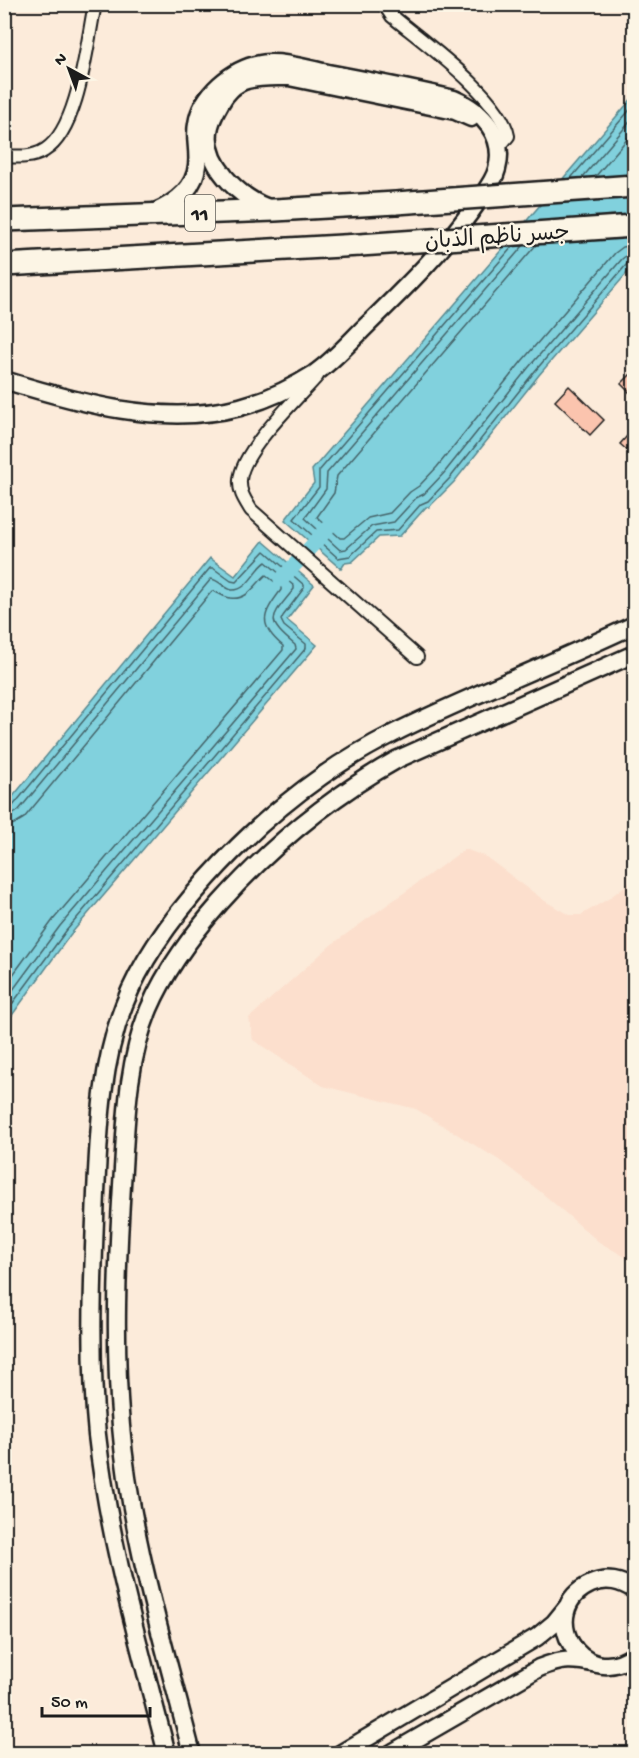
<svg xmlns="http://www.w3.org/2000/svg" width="639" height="1758" font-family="'Gochi Hand','Playpen Sans Arabic',sans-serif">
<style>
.built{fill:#fcdfcd}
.water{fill:#81d1dd;stroke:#598990;stroke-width:1.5}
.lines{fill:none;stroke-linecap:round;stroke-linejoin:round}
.shore{stroke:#446469;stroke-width:1.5}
.canal{stroke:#81d1dd;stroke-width:15}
.building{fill:#fbc4ae;stroke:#1c1c1c;stroke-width:1.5}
.street-casing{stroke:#1c1c1c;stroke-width:16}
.secondary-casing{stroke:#1c1c1c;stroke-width:21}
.highway-casing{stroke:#1c1c1c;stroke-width:26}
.street{stroke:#fcf5e5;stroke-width:12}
.secondary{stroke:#fcf5e5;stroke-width:16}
.highway{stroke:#fcf5e5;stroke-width:21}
.highway-bridge-casing{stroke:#1c1c1c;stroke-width:26;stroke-linecap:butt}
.highway-bridge{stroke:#fcf5e5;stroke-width:21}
.labels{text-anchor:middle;stroke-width:4.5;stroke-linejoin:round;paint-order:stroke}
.shield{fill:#fcf5e5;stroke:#5f5d58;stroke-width:1.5}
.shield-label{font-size:21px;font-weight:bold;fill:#1c1c1c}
.street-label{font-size:22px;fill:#1c1c1c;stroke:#fcf5e5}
</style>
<rect width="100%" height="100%" fill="#fcebda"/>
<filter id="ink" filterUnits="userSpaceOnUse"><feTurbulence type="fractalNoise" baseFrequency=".0167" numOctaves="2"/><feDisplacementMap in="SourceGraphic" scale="12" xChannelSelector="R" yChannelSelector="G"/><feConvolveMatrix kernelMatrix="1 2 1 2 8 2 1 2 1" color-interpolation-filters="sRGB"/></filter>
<g filter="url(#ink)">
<!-- built -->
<path class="built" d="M465,849L486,857L545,901L569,915H581L608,899L634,879V1262L599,1242L542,1193L499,1160L416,1109L323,1086L253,1040L249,1018L331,945Z"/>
<!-- water -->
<path class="water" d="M634,96V265L539,375L454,482L429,507H426L400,536L379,537L352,562L345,563L341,569L285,520L314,483L312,470Z
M263,541L314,585L287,620L317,645L70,935L5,1025V806L210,558L235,576Z"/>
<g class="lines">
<!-- shore -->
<path class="shore" d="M595,177L634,131
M571,178L634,105
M582,178L634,117
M536,245L337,476L334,493L317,517L340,538H344L368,518L390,513L410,492L419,486L437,467L522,361L615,253L623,247L634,245
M513,246L319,471V487L294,519L338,558L350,556L376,532L398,530L421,504L428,501L450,478L535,371L627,264L634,261
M523,246L327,473L326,489L305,518L340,550L346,549L372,526L394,522L416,498L424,494L444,473L529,367L622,259L627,255L634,254
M4,809L12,807L210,568H213L231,581L236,582L265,551L304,585V588L283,616L281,620L284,626L306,644V648L66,931L4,1015
M4,817L12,815L18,811L211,579C219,580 224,588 232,590C248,591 255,569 266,562L294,586V589C271,618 264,619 295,645L296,649L60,926L4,1002
M4,826L14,824L24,818L212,591C218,592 223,597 230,598C248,601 255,584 266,575L281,587V590C263,614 257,624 283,646V650L53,920L4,987"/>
<!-- canal -->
<path class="canal" d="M281,580L327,529"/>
</g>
<!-- building -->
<path class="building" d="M634,371V397L621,384Z
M569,386L604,420L590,435L555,401Z
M627,436L634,442V445L629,452L620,444Z"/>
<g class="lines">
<defs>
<path id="street" d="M384,4L392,16C423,42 501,97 508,136L503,142H497
M4,156C18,157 33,158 45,150C79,129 87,42 95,4
M317,376C297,399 242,450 240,480C239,492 245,500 251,510L417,657"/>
<path id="secondary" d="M272,209C240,200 201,162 210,126C212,118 216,111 220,104C225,94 235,83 247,80C261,76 274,77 289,77L455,111L471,118
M4,380C79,403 162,427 240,407C266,400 292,388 314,374C333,361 348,344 364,328C405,288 447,247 479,200C486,190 494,181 497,169C506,136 482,111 454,99C413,89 370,81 328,73C309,69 280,60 260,64C232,69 201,95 197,124C194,137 199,151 197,165C195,190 174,204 153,213
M634,1590C622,1581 606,1577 591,1584C534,1609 580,1694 634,1655
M167,1754C140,1648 109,1543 97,1435C89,1355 93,1273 96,1193C99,1129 101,1065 124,1005C156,921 249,827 322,776C368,743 420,720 472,697C526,673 581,650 634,625
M192,1754C165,1647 130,1536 121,1426C114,1346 117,1265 122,1185C126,1125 126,1065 149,1009C166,969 192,935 220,903C272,845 330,797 398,759L634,654
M340,1754L537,1637L554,1623L567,1607
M390,1754L539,1668C563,1658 573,1659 597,1664"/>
<path id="highway" d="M4,220L275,210L396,203
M4,265L360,245"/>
</defs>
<!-- street casing -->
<use href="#street" class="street-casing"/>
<!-- secondary casing -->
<use href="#secondary" class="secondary-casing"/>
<!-- highway casing -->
<use href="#highway" class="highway-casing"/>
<!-- street -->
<use href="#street" class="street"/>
<!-- secondary -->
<use href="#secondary" class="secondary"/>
<!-- highway -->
<use href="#highway" class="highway"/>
<defs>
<path id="highway-bridge" d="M396,203L634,186
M360,245L634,226"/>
</defs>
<!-- highway-bridge casing -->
<use href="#highway-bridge" class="highway-bridge-casing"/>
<!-- highway-bridge -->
<use href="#highway-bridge" class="highway-bridge"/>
</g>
</g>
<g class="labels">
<!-- shield labels -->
<rect class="shield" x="185" y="195" width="30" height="36" rx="4.5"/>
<g class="shield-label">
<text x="200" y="220">11</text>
</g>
<!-- street labels -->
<g class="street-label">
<text transform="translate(497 235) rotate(-4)" y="8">جسر ناظم الذبان</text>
</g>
</g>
<!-- margin -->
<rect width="639" height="1758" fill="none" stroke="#fcf5e5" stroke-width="24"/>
<rect x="12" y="12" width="615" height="1734" fill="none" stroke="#1c1c1c" stroke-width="2" filter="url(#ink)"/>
<!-- north arrow -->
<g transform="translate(69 69) rotate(319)" stroke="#fcf5e5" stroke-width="4.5" paint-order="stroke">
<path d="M0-4.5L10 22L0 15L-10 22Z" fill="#1c1c1c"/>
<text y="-9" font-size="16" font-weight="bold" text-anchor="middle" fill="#1c1c1c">N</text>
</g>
<!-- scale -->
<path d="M42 1707v9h108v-9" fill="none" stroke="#1c1c1c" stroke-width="3"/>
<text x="51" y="1707" font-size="18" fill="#1c1c1c" stroke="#fcf5e5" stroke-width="4.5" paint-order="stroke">50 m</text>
</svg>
